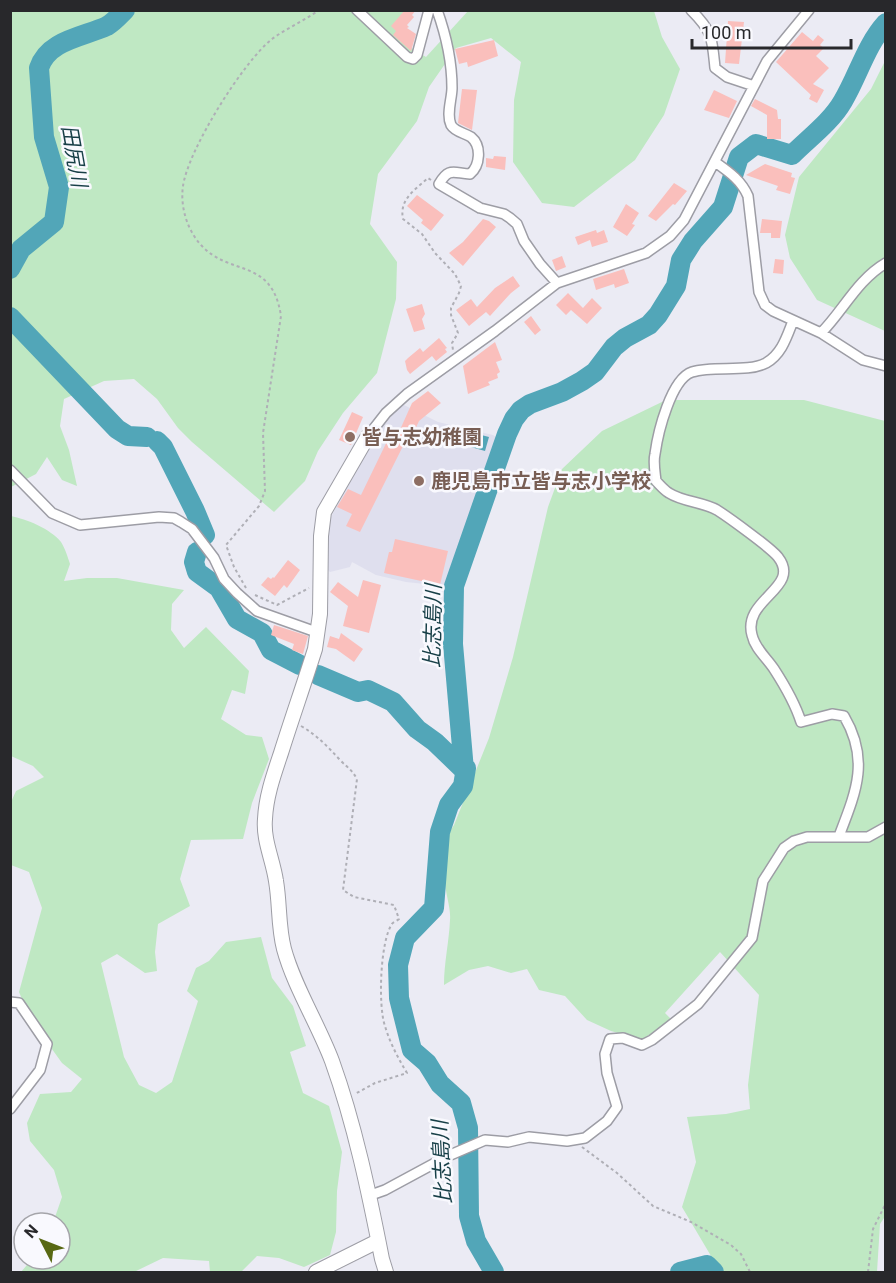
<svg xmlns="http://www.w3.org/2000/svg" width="896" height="1283" font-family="Roboto,'Noto Sans JP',sans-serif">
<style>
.built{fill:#dfdfee}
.green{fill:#bfe8c3}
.water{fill:#52a6b8}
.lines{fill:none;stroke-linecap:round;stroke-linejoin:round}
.river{stroke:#52a6b8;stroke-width:20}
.building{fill:#fabfbc}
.street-casing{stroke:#9d9da5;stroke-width:12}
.secondary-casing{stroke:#9d9da5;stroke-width:16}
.path{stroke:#afafb6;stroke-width:2;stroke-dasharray:3 3;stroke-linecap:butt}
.street{stroke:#fff;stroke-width:9}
.secondary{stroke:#fff;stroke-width:14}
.education-dot{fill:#8d6e63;stroke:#f9f9fe;stroke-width:2}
.labels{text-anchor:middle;stroke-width:5;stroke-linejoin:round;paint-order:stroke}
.education-label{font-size:20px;font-weight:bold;fill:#785e54;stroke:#f9f9fe;text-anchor:start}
.water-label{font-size:21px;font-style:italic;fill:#173f47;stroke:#f9f9fe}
</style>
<rect width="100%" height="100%" fill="#ebebf4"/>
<!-- built -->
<path class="built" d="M402,404L438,422L493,435L503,442L452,587L406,582L376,575L352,562L350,567L330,572L327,569L329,521L373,436Z"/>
<!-- green -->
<path class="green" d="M11,11H405L400,41L426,57L468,11H654L662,37L680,69L664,115L635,160L574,207L542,203L513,162L514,100L521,62L491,38L456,48L429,87L417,121L378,174L370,224L397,262L396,299L377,373L343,413L318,451L305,481L274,512L192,442L178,428L157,399L134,379L104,381L64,399L60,426L69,450L77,486L62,480L47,457L36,474L11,487Z
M885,61V331L817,300L790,258L785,235L799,177L871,89Z
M666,400H804L885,421L886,1215L880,1224L877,1272H716L711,1256L682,1207L696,1162L687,1117L726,1114L750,1109L748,1085L759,995L720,952L665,1013L671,1019L642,1040L611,1031L587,1020L565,996L539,990L527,969L511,973L488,966L469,970L444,985C444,963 449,942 450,920C451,908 446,896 445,883C443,865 443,840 454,825L489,738L513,657L548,507L562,469L602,431Z
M11,516C26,519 51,529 61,542C65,548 68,558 70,564L64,581L87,578H117L184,590L172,604L171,630L184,648L206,627L249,671L245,694L232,690L221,719L246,735L262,737L269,759L252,803L243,839L191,840L180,879L190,906L158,924L155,952L157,971L145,973L117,954L101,963L124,1057L139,1085L156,1093L172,1082L198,1001L187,991L196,968L209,961L226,942L261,937L272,978L293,1006L306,1046L290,1052L303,1093L329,1106L342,1152L337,1191L336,1232L330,1255L304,1267L279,1258L257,1256L241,1272H210L209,1261L163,1258L134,1272H21L32,1259H60V1223H53L62,1197L54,1170L30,1141L27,1123L40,1094L71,1092L82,1079L62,1063L44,1038L25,1006L19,992L42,908L29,872L11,865V802L16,791L44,777L33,766L11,756Z"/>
<!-- water -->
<path class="water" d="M450,427L489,437L485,451L446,440Z"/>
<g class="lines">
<!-- river -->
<path class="river" d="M10,269L21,249L54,222L59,187L44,137L39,68C48,40 83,37 107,26C114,22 119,16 125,10
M10,317L117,429L128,436L147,437
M157,441L163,447L195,511L205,535
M197,552L194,562L197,572L219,588L237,619L262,633L271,650L300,665
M318,675L358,692L368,690L393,702L417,729L435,742L464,770
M494,1272L476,1241L469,1216L468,1128L461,1103L440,1084L427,1063L412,1050L399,998L398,965L405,938L434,908L440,832L449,805L463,786L466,768L464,770L453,644L454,586L507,434L514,419L521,410L530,404L562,392L582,381L595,372L614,347L625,338L649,325L658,315L676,286L681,260L693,241L723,207L739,157L756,144L792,155C809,138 831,122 843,101C858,76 866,45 886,23
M680,1272L707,1265L714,1272"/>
</g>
<!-- building -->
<path class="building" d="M405,10H416L412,15L414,17L407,25L409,27L407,28L416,34L411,51L393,35L396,31L391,26Z
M728,21L744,22L739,64L725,63Z
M802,32L813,41L818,35L824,40L820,45L824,48L816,56L829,68L813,84L824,90L817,103L809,99L811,95L776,62Z
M494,40L498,56L468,67L467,62L459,64L455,49Z
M462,89L477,90L472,130L458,123Z
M714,90L737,101L729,118L704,110Z
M755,99L777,110L778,119H781V139H767V115L751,106Z
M494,156L506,157L505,170L486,167V158L493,159Z
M765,164L792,173L791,177L795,178L790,194L776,190L778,186L746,175Z
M674,183L687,191L675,205L673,204L656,221L648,216Z
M417,195L444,215L431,231L421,223L423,220L407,206Z
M626,204L639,213L632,224L635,225L627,236L613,227Z
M483,219L489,221L496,227L463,266L449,253L463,242Z
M762,219L782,221L780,238H771V233H760Z
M596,230L597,233L604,230L608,242L592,247L590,240L578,245L575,237Z
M562,256L566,267L556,271L552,260Z
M775,259L784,260L783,274L773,273Z
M624,269L629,283L615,288L614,284L596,290L593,279Z
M513,276L520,286L511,293L490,316L486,312L469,326L456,310L471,299L477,307L495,288Z
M568,293L583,308L592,298L602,308L587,324L571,310L566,315L556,305Z
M422,304L425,314L422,319L425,329L414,332L406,309Z
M531,316L541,330L535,335L524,322Z
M439,338L447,348L445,349L447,352L436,361L432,356L410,374L407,370L405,361L408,358L420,348L423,352Z
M495,342L502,360L496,362L500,372L497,374L498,378L488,382L490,385L468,394L463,366Z
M428,391L441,403L419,421L414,432L411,430L360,532L346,526L352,514L337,507L348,489L361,495L393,429L399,432L412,403Z
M352,412L363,417L351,445L339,440Z
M395,539L448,551L440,585L384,573L389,552H392Z
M288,560L300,570L287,588L284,585L275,596L261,585L268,577L271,579L273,577L274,578Z
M363,580L381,585L369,633L343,626L348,606L330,592L338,582L358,597Z
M274,625L308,636L303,654L292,650L294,644L271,635Z
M341,633L363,649L354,662L336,649L327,647L330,636L339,639Z"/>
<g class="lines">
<defs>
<path id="street" d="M357,10L407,57L413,59L417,55L429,10
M437,10C446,35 452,62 452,88C452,99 446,114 451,125C455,132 465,133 471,137C482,146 480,166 470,174C453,173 449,167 439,184L480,208L504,214L510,218L517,224L524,241L540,264L557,283
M691,10C713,32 712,38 715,68L727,77L754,86
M715,162C729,172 741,180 748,196L759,292L765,305L773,311L821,333L863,360L886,366
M793,321C787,336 782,354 766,363C747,373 714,365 692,372C671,379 658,432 655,454C653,462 655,472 656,481C660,485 664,490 669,493C683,502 703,502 717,510C728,517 771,548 778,557C802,588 742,599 752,635C755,649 767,658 774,669C785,686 795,703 801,722L832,714L844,716C870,760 856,792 839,836
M821,333C843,311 857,280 886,263
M368,436L386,413L407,394L495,331L557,283L646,253L670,236L684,220L767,61L809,10
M10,470L52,513L80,525L159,517L174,518L181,522L192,529L214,558L224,579L237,593L257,611L319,633
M10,1002L19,1003L47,1044L40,1070L10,1109
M368,1196L385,1190L448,1156L485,1140L508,1142L529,1137L567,1141L585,1138L607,1121L617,1107L607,1073L605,1054L610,1039L623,1038L642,1045L652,1040L698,1004L752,938L763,881L784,848L794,841L807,837H868L886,827"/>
<path id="secondary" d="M368,436L324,512L321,536L320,614L315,649C304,684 292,718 281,753C274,774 266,796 265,819C263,840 273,860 276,881C280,904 278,926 284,949C294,986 318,1024 332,1061C355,1125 369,1193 382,1259L386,1272
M316,1272L378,1241"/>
</defs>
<!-- street casing -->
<use href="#street" class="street-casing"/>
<!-- secondary casing -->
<use href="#secondary" class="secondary-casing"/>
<!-- path -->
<path class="path" d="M431,180L428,178C415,190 399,199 403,219L422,234L435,253L455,274L461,286L459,293L451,308V315L458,333L452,343L453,350
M246,588L234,567L226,545L259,506L265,491L263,433L281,316C272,257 230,277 201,245C187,230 180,206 183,186C188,150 243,62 272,39C287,28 304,21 319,10
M255,595L277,605L309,588
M301,726C318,736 328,747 341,761C348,768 352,770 357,779L343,890L354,897L394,905L399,919C398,920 392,923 392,924C380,941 378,1007 385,1026C390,1043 398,1058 407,1073L375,1083L355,1094
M582,1147L617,1173L653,1206L691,1222L731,1245L741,1254L750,1272
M868,1272L873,1229L886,1203"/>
<!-- street -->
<use href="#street" class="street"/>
<!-- secondary -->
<use href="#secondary" class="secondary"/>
</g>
<!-- markers -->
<g class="education-dot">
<circle cx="350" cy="437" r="6"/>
<circle cx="419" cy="481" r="6"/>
</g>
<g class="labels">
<!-- education labels -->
<g class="education-label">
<text x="362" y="444">皆与志幼稚園</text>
<text x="431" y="488">鹿児島市立皆与志小学校</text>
</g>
<!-- water labels -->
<g class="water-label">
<text transform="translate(74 156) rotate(80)" y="7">田尻川</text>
<text transform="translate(433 626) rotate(-89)" y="7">比志島川</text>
<text transform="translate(442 1162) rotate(-93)" y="7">比志島川</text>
</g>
</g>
<!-- border -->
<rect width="896" height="1283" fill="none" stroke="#28282b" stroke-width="24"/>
<!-- north arrow -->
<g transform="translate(42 1241) rotate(312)"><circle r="28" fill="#f9f9fe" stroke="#a5a5aa" stroke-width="1.5"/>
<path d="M0-4.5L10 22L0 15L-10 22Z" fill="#586813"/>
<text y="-9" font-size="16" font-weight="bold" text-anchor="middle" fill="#28282b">N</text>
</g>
<!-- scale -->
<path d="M692 39v9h159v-9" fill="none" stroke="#28282b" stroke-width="3"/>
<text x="701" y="39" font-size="18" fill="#28282b" stroke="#f9f9fe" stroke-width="4.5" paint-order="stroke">100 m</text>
</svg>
